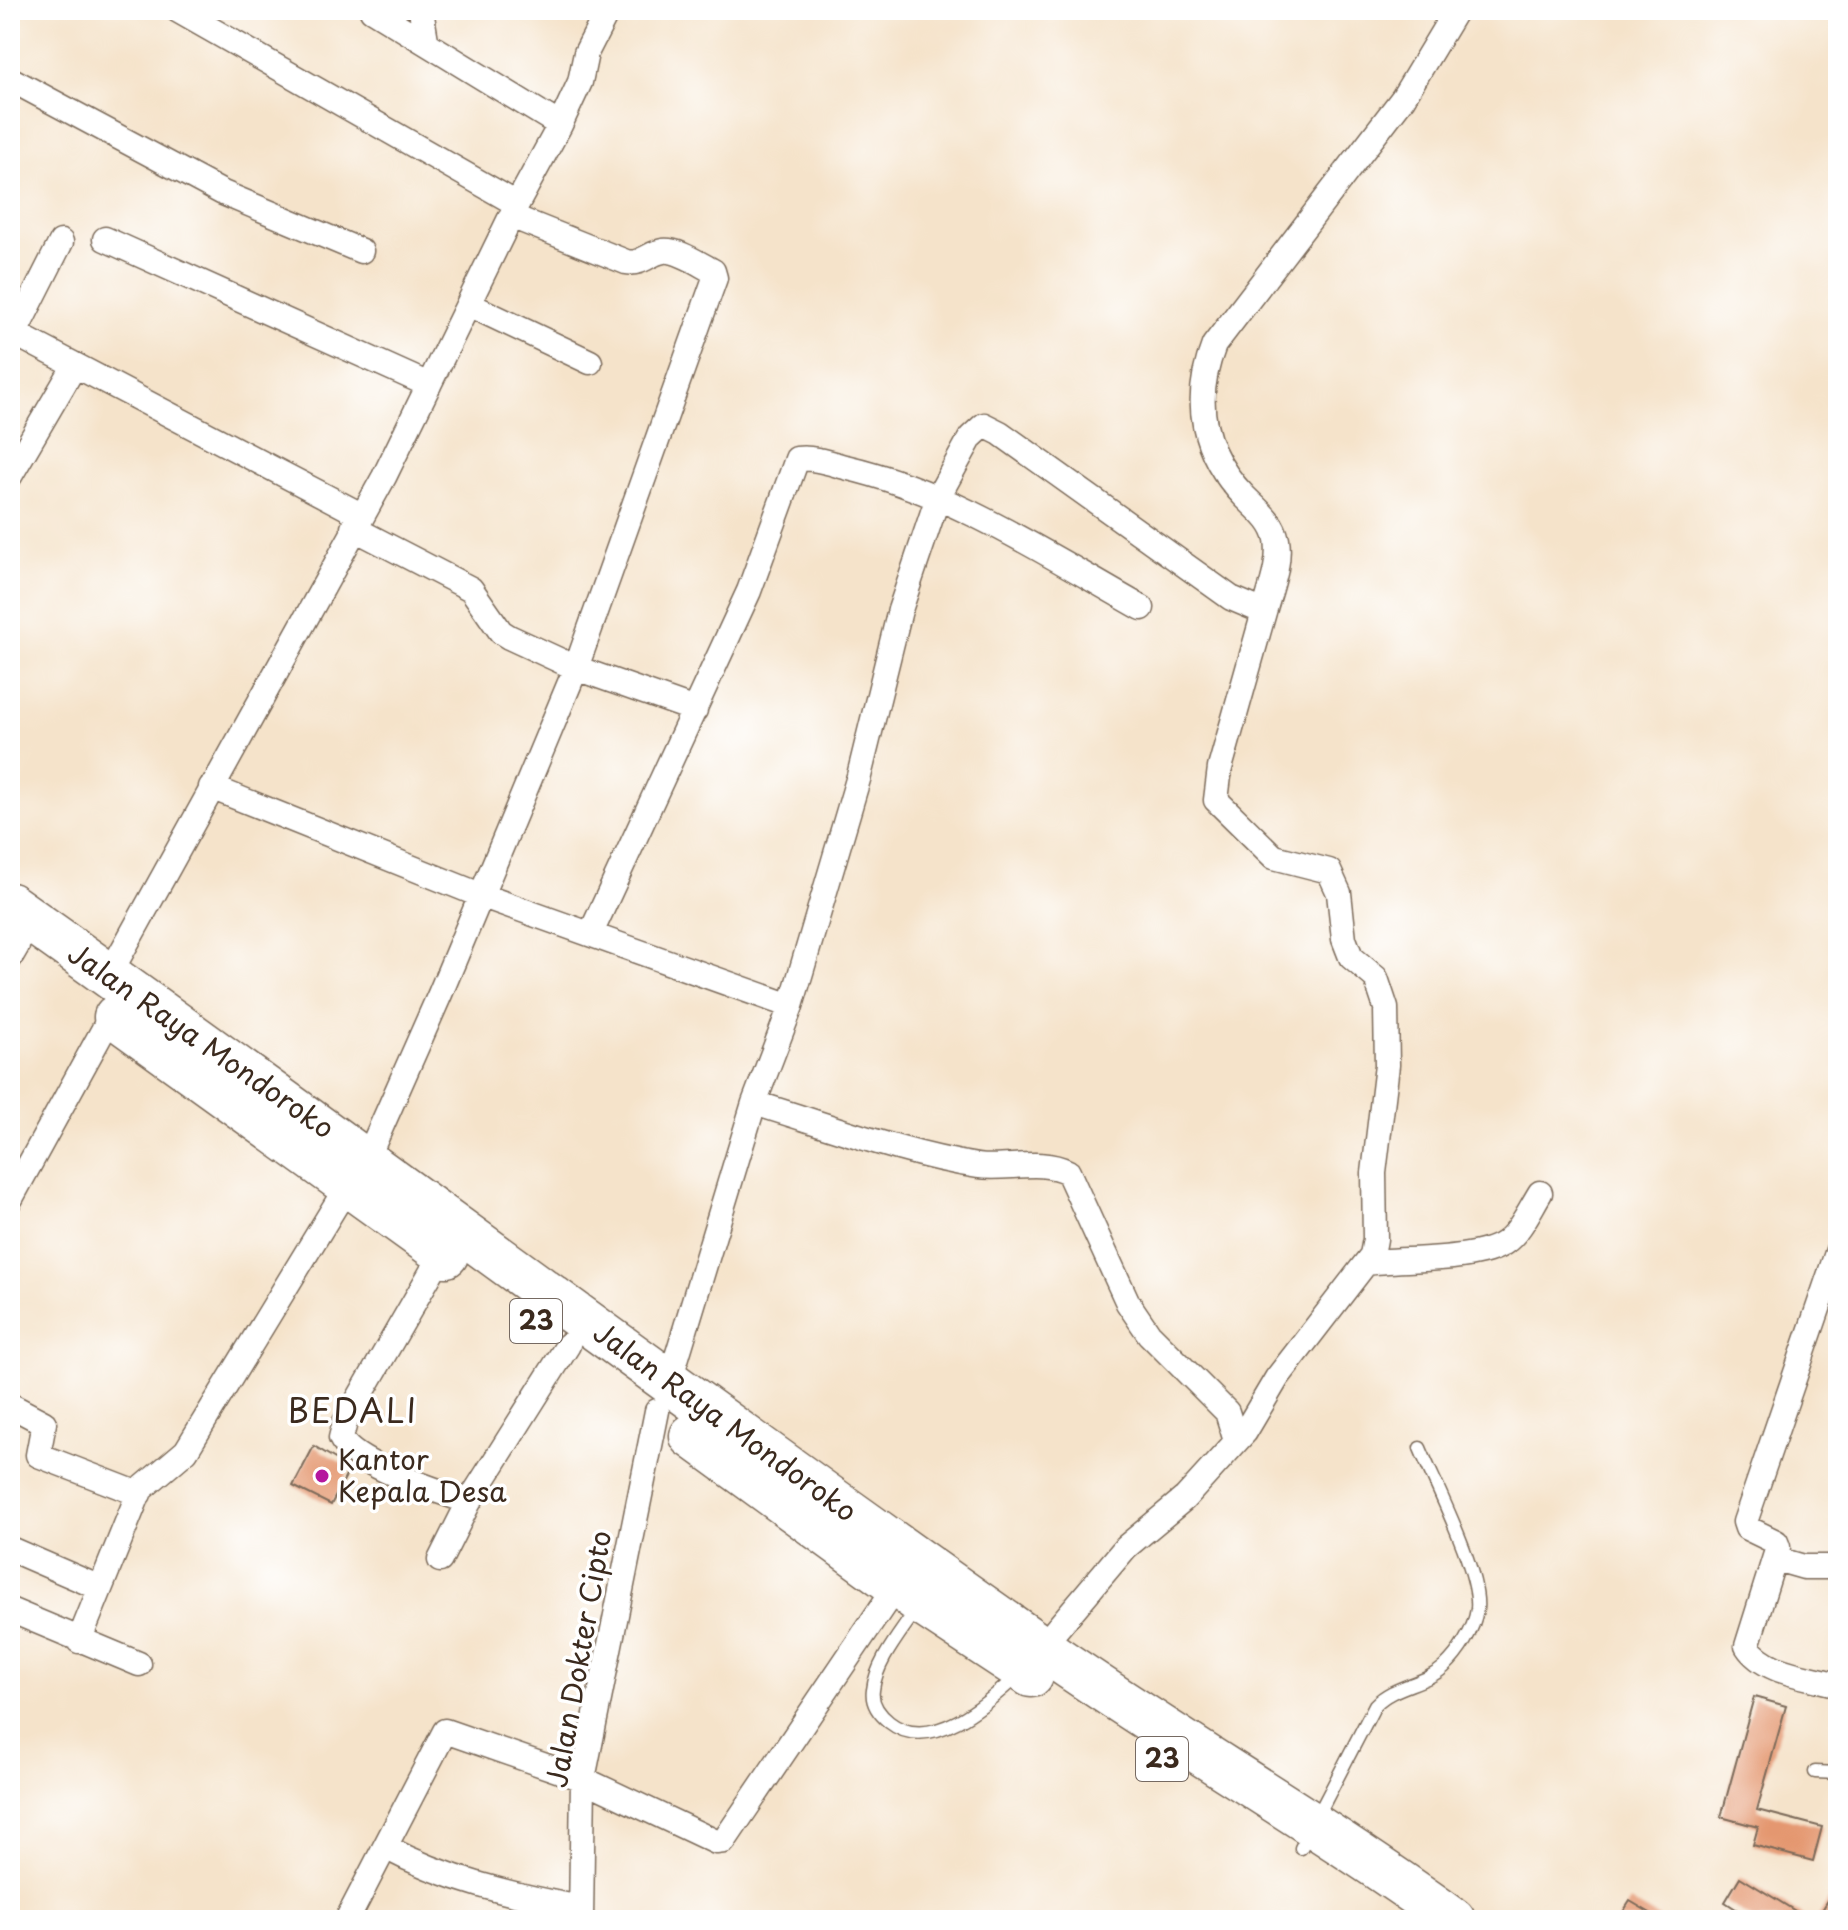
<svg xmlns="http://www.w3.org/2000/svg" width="1848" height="1930" font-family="'Playpen Sans',sans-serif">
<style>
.building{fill:#e49770}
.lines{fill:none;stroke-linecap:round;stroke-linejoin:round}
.lane-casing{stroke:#7c6b5a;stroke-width:15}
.street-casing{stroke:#7c6b5a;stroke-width:27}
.highway-casing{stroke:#7c6b5a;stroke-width:47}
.lane{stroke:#fff;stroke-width:12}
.street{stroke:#fff;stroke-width:24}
.highway{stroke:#fff;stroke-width:44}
.poi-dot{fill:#b5179e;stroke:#fff;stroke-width:3}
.labels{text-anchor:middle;stroke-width:7;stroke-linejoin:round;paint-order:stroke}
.shield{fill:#fff;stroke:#766a62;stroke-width:2}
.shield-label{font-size:26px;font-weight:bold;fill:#3b2a1e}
.street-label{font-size:28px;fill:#3b2a1e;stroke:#fff}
.poi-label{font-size:28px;fill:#3b2a1e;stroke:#fff;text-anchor:start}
.quarter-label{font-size:32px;letter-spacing:2px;fill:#3b2a1e;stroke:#fff}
</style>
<rect width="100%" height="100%" fill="#fff"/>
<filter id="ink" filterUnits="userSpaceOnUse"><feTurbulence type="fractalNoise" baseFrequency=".0125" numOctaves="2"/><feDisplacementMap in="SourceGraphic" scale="16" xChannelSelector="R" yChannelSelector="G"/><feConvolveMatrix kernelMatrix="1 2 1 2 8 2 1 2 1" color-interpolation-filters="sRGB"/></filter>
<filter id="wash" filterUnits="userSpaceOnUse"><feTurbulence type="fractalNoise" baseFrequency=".006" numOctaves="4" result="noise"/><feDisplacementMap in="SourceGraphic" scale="32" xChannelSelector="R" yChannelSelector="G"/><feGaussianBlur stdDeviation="1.8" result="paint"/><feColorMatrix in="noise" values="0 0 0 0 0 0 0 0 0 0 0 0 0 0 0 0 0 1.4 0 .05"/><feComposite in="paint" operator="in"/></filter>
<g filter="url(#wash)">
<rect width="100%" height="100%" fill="#f5e3ca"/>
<g id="blocks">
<!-- building -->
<path class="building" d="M314,1446L350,1468L331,1505L293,1486Z
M1754,1697L1786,1706L1757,1810L1822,1827L1813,1861L1753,1845L1758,1827L1721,1817Z
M1740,1877L1810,1920H1753L1725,1902Z
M1838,1884V1920H1816Z
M1630,1901L1662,1920H1618Z"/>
</g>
</g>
<g filter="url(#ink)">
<use href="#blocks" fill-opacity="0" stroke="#7c6b5a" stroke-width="2"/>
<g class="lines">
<defs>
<path id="lane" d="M917,1608C902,1632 876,1661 873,1690C871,1703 879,1714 889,1722C930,1755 988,1703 1018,1675
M1815,1772L1838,1773
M1301,1848L1375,1705C1394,1685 1424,1685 1444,1667C1459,1653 1474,1630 1477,1609C1481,1573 1435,1484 1420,1448"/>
<path id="street" d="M177,10L517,204
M372,10L560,125L580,82L586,53L608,10
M421,10L426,40
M10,79L223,193L361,251
M105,239L429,385
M470,305L590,362
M10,331L361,515
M15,333L61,242
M10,476L75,365
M353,528L471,589L501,632L509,637L576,668L695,710
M211,787L480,895L791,1006
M591,933L749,591L797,459C813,457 830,463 845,467C953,492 1046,554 1142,608
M10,958L17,946
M109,975L384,477L517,204L560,125
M754,1103C828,1125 902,1154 978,1166C1007,1170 1041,1158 1068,1172L1128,1303L1149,1334L1227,1412L1236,1441
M367,1159L440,994L576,668L715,278L713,271C699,264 678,249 663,251C649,253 642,265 626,262L511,216
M10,1200L112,1014
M1838,1250L1745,1522L1747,1528L1776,1542L1778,1547L1747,1646C1765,1674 1809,1676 1838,1685
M443,1252L345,1422L341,1438C353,1465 440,1491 469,1502
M1367,1263C1402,1258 1477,1262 1504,1243C1520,1232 1530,1209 1540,1193
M669,1383L754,1103L791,1006L859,776L900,610L938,497L971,437L984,425L1000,433L1231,598L1264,612C1270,590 1281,563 1277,540C1273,521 1258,510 1245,497C1202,453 1192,401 1214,345L1403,98L1456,10
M10,1405L44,1423L38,1455L139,1494
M10,1549L100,1588
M1776,1559L1804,1567H1838
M440,1560L469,1502L568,1345
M10,1610L139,1664
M79,1641L140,1490L186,1451L348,1185
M1034,1656L1126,1547L1185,1498L1245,1432L1277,1378L1372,1255L1375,1239L1374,1173L1387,1065L1386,1008L1376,978L1351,957L1344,939L1339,893L1329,871L1274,857L1216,800L1220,768L1264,612
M385,1847C447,1880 512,1895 581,1908
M347,1920L445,1731L583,1779L716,1842L724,1841L897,1585
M581,1920L583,1779L657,1411"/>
<path id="highway" d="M10,905C355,1150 693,1404 1039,1646C1175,1741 1319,1823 1453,1920
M116,1017L446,1255
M692,1436L920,1602L1031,1675"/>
</defs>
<!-- lane casing -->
<use href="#lane" class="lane-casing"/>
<!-- street casing -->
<use href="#street" class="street-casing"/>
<!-- highway casing -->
<use href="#highway" class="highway-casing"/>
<!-- lane -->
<use href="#lane" class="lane"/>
<!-- street -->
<use href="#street" class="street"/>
<!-- highway -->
<use href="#highway" class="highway"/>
</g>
</g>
<!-- markers -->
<circle class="poi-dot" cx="322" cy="1476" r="8"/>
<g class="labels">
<!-- shield labels -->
<g class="shield">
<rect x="510" y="1299" width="52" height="44" rx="6"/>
<rect x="1136" y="1737" width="52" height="44" rx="6"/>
</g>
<g class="shield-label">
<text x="536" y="1330">23</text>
<text x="1162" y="1768">23</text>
</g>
<!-- street labels -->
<g class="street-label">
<text transform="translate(201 1041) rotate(35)" y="10">Jalan Raya Mondoroko</text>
<text transform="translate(725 1422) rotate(36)" y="10">Jalan Raya Mondoroko</text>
<text transform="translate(579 1659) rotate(-80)" y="10">Jalan Dokter Cipto</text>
</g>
<!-- poi labels -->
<g class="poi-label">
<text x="338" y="1470">Kantor<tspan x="338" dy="32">Kepala Desa</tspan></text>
</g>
<!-- quarter labels -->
<g class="quarter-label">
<text x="353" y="1423">BEDALI</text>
</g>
</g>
<!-- margin -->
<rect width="1848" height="1930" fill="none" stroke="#fff" stroke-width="40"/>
</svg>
